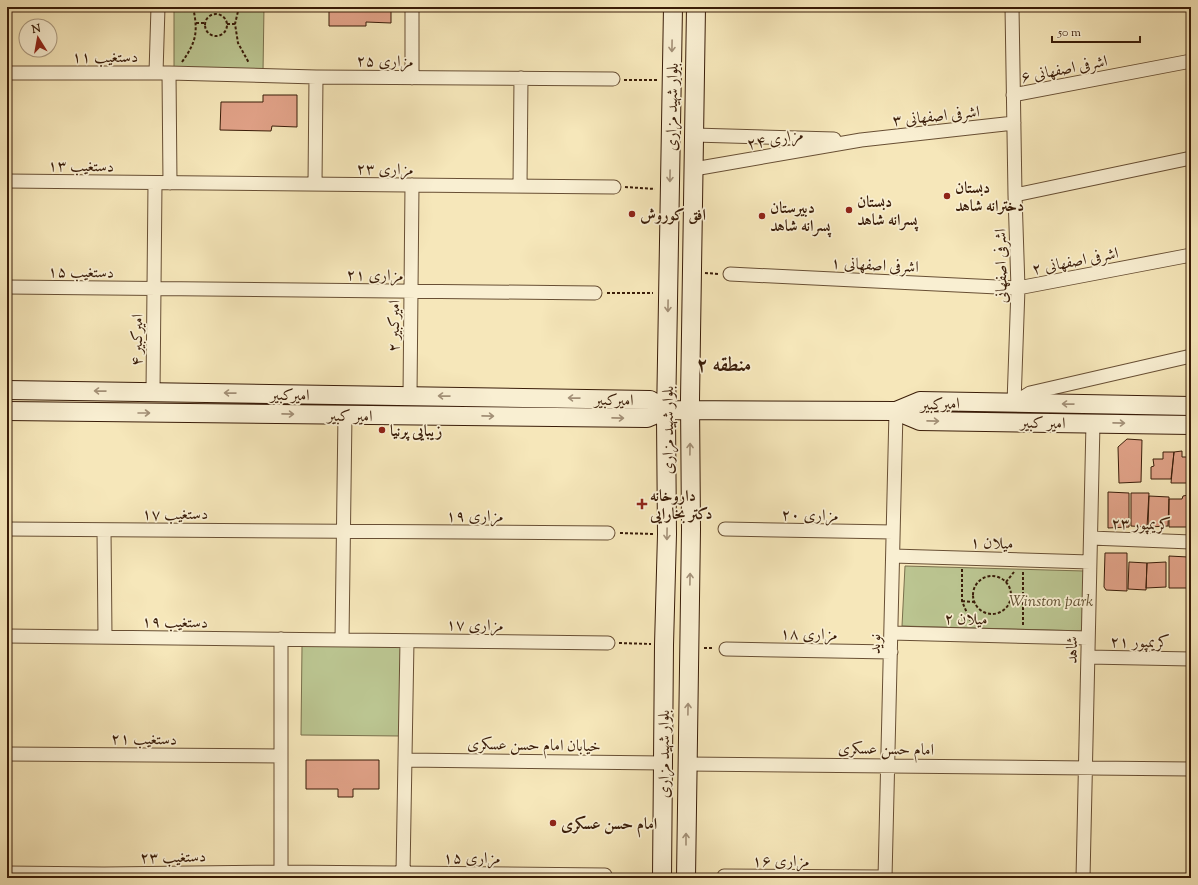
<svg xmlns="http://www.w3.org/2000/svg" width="1198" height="885" font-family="'Sorts Mill Goudy',Amiri,serif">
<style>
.green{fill:#bbc591;stroke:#7a704c}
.building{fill:#e1a288;stroke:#391c08}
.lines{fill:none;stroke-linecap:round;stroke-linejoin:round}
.street-casing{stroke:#684f34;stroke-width:15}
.secondary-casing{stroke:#391c08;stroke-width:20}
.path{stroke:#391c08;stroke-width:2;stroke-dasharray:3 2;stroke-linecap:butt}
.street{stroke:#f9efd2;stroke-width:13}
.secondary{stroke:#f9efd2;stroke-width:18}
.oneway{stroke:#a39077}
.poi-dot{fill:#8f2418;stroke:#f9efd2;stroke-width:1.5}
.labels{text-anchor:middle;stroke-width:3.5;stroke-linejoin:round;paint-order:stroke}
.street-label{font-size:16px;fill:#391c08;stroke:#f9efd2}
.poi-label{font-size:16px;font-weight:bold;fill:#391c08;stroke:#f9efd2;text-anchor:start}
.park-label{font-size:16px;font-style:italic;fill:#604f31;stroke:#f9efd2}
.district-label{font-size:20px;font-weight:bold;fill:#391c08;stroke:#f9efd2}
</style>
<rect width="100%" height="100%" fill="#f6e7ba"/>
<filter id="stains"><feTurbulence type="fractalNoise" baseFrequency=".005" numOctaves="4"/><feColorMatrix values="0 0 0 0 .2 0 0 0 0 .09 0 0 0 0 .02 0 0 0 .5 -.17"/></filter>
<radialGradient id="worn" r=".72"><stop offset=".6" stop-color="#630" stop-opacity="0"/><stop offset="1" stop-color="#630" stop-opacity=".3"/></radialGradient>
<!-- green -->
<path class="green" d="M174,7H264L263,72L174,71Z
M905,566L1084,571L1083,631L902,626Z
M302,646L401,647L400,736L301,735Z"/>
<!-- building -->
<path class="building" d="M329,7H391V23L366,22V26H329Z
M263,95H297V127L272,126L271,131L220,130L221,102H263Z
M1127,439L1142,440L1141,482L1119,483L1118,447Z
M1182,451V457H1189V483H1171L1174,452Z
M1163,452H1174L1171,479H1151V467L1154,466L1153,459H1163Z
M1108,492L1129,493V527L1108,528Z
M1131,493H1149L1147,527L1131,526Z
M1188,495V527H1169V499H1182L1183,496Z
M1149,496L1169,497L1168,526L1148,527Z
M1105,553H1127V591L1106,590L1104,587Z
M1169,556L1188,557L1187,565L1191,566V586L1188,588H1169Z
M1129,562L1147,563L1146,590L1128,589Z
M1166,562V587L1146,588L1147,563Z
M306,760H379V789H353V797H338V789H306Z"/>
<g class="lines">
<defs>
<path id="street" d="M1012,7L1015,195L1018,288L1014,403
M7,73H169L316,77L613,79
M156,73L158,7
M169,73L170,183
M412,78V7
M1013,95L1191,61
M694,135L834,139
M694,169L861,140L1014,123
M7,181L614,187
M315,184L316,77
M520,186L521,78
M1015,195L1191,158
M730,274L1018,288L1191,255
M7,287L595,293
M153,392L155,183
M410,396L412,185
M1014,403L1030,393L1191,356
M7,529L608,533
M725,529L893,532
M104,530L105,637
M1091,538L1191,542
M893,556L1090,562
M891,633L1088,638
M7,636L608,643
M281,639V872
M342,640L345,414
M726,649L891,652
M1088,657L1191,659
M7,754L281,756
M405,760L663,763
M687,764L1191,769
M7,873L104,874L281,872L605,875
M403,873L407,641
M724,876L885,877
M885,878L896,411
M1083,878L1093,423"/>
<path id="secondary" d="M7,390L650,400L666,410
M7,411L647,418L666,410L896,411L920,401L1191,406
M896,411L920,421L1191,425
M662,878L664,645L667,534L666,418L673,7
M686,878L691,529L690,400L696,7"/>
</defs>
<!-- street casing -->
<use href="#street" class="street-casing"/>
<!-- secondary casing -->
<use href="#secondary" class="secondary-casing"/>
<!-- path -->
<path class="path" d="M239,7L235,24L238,43L249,63
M205 25a11 11 0 1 1 22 0a11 11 0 1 1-22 0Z
M196,23H205
M227,24H235
M182,62C197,41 198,31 193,7
M624,80H658
M625,187L655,189
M705,273L719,274
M607,293H653
M620,533L653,534
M962,569V601L971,623
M973 595a19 19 0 1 1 38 0a19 19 0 1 1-38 0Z
M1006,582L1014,572
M962,601L974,602
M1023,625V571
M619,643L651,644
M704,648H714
M617,875L647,876
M701,877H713"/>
<!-- street -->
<use href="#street" class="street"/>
<!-- secondary -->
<use href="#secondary" class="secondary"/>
</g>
<!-- one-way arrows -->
<defs><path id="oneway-shaft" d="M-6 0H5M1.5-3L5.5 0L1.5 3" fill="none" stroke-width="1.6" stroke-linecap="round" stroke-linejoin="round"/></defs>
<g class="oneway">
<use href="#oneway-shaft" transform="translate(672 46) rotate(91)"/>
<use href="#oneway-shaft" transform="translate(670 176) rotate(91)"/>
<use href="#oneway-shaft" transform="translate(668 306) rotate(91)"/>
<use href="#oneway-shaft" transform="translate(100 391) rotate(-179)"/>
<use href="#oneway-shaft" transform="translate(230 393) rotate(-179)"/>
<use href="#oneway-shaft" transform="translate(444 396) rotate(-179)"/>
<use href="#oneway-shaft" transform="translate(574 398) rotate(-179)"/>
<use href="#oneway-shaft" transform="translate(1068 404) rotate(-179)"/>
<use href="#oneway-shaft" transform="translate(144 413)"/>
<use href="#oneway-shaft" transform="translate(288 414) rotate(1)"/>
<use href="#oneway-shaft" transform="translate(488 416) rotate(1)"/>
<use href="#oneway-shaft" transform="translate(618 418) rotate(1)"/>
<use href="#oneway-shaft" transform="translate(933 421) rotate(1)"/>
<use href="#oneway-shaft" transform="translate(1119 423) rotate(1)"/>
<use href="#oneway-shaft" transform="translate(690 449) rotate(-89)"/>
<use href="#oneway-shaft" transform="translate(667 534) rotate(91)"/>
<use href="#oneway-shaft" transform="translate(690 579) rotate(-89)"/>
<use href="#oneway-shaft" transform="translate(688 709) rotate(-89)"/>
<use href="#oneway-shaft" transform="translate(686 839) rotate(-90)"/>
</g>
<!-- markers -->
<g class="poi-dot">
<circle cx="947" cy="196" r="4"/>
<circle cx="849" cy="210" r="4"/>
<circle cx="632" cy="214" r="4"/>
<circle cx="762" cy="216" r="4"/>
<circle cx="382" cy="430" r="4"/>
<path d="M640 498h4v4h4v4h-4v4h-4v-4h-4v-4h4z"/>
<circle cx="553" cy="823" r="4"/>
</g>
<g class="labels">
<!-- street labels -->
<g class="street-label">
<text x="105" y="62">دستغیب ۱۱</text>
<text transform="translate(385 60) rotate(1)" y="6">مزاری ۲۵</text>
<text transform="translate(1064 68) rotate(-11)" y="6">اشرفی اصفهانی ۶</text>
<text transform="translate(671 107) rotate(-89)" y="6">بلوار شهید مزاری</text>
<text transform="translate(936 115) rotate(-6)" y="6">اشرفی اصفهانی ۳</text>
<text transform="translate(775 138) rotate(-10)" y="6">مزاری ۲۴</text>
<text transform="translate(81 165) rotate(1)" y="6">دستغیب ۱۳</text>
<text transform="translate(385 168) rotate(1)" y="6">مزاری ۲۳</text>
<text transform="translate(1075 260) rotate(-11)" y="6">اشرفی اصفهانی ۲</text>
<text transform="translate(875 264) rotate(3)" y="6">اشرفی اصفهانی ۱</text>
<text transform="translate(1000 266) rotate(-91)" y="6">اشرفی اصفهانی</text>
<text transform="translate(81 271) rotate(1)" y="6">دستغیب ۱۵</text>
<text transform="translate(375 274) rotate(1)" y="6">مزاری ۲۱</text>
<text transform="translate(393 326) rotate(-89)" y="6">امیرکبیر ۲</text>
<text transform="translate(136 340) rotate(-89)" y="6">امیرکبیر ۴</text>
<text transform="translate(290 394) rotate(1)" y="6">امیرکبیر</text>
<text transform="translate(614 399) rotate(1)" y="6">امیرکبیر</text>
<text transform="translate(940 403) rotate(-2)" y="6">امیرکبیر</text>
<text transform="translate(350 415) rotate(1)" y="6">امیر کبیر</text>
<text transform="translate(1043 422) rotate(1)" y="6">امیر کبیر</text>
<text transform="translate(667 430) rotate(-90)" y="6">بلوار شهید مزاری</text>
<text x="175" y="519">دستغیب ۱۷</text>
<text transform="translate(810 514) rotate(1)" y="6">مزاری ۲۰</text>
<text x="475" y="521">مزاری ۱۹</text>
<text transform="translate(1141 523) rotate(2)" y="6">کریمپور ۲۳</text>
<text transform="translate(992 542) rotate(2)" y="6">میلان ۱</text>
<text transform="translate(966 618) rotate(1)" y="6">میلان ۲</text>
<text transform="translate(175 621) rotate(1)" y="6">دستغیب ۱۹</text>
<text transform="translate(475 624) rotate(1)" y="6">مزاری ۱۷</text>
<text transform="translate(809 633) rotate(1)" y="6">مزاری ۱۸</text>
<text transform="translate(1140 641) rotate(1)" y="6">کریمپور ۲۱</text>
<text transform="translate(874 644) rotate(-89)" y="6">نوید</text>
<text transform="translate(1071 650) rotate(-89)" y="6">شاهد</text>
<text transform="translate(144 738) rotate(1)" y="6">دستغیب ۲۱</text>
<text transform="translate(534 744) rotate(1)" y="6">خیابان امام حسن عسکری</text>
<text transform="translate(886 748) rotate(1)" y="6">امام حسن عسکری</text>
<text transform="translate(663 754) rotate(-90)" y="6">بلوار شهید مزاری</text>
<text transform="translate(173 856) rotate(-1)" y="6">دستغیب ۲۳</text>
<text x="472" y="863">مزاری ۱۵</text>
<text x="781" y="866">مزاری ۱۶</text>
</g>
<!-- poi labels -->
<g class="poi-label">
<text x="955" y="193">دبستان<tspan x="955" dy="18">دخترانه شاهد</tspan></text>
<text x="857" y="207">دبستان<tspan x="857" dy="18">پسرانه شاهد</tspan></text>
<text x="770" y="213">دبیرستان<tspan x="770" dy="18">پسرانه شاهد</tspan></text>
<text x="640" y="220">افق کوروش</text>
<text x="390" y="436">زیبایی پرنیا</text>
<text x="650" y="501">داروخانه<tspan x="650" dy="18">دکتر بخارایی</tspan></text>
<text x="561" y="829">امام حسن عسکری</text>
</g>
<!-- park labels -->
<g class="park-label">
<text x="1051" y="606">Winston park</text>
</g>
<!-- district labels -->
<g class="district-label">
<text x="724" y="371">منطقه ۲</text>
</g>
</g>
<!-- margin -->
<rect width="1198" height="885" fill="none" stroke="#f6e7ba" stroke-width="24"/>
<rect x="8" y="8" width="1182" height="869" fill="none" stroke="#391c08" stroke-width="2"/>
<rect x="12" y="12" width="1174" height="861" fill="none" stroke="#391c08"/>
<!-- north arrow -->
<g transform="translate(38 38) rotate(349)"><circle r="19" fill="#f9efd2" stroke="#ac9b81"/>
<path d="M0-3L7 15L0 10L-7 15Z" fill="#8f2418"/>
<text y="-6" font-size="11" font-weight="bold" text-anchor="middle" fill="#391c08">N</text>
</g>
<!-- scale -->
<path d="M1052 36v6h88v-6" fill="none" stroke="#391c08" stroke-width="2"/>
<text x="1058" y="36" font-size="12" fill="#391c08" stroke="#f9efd2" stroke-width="3" paint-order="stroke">50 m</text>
<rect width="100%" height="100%" filter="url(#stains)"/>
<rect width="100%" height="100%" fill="url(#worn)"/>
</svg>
